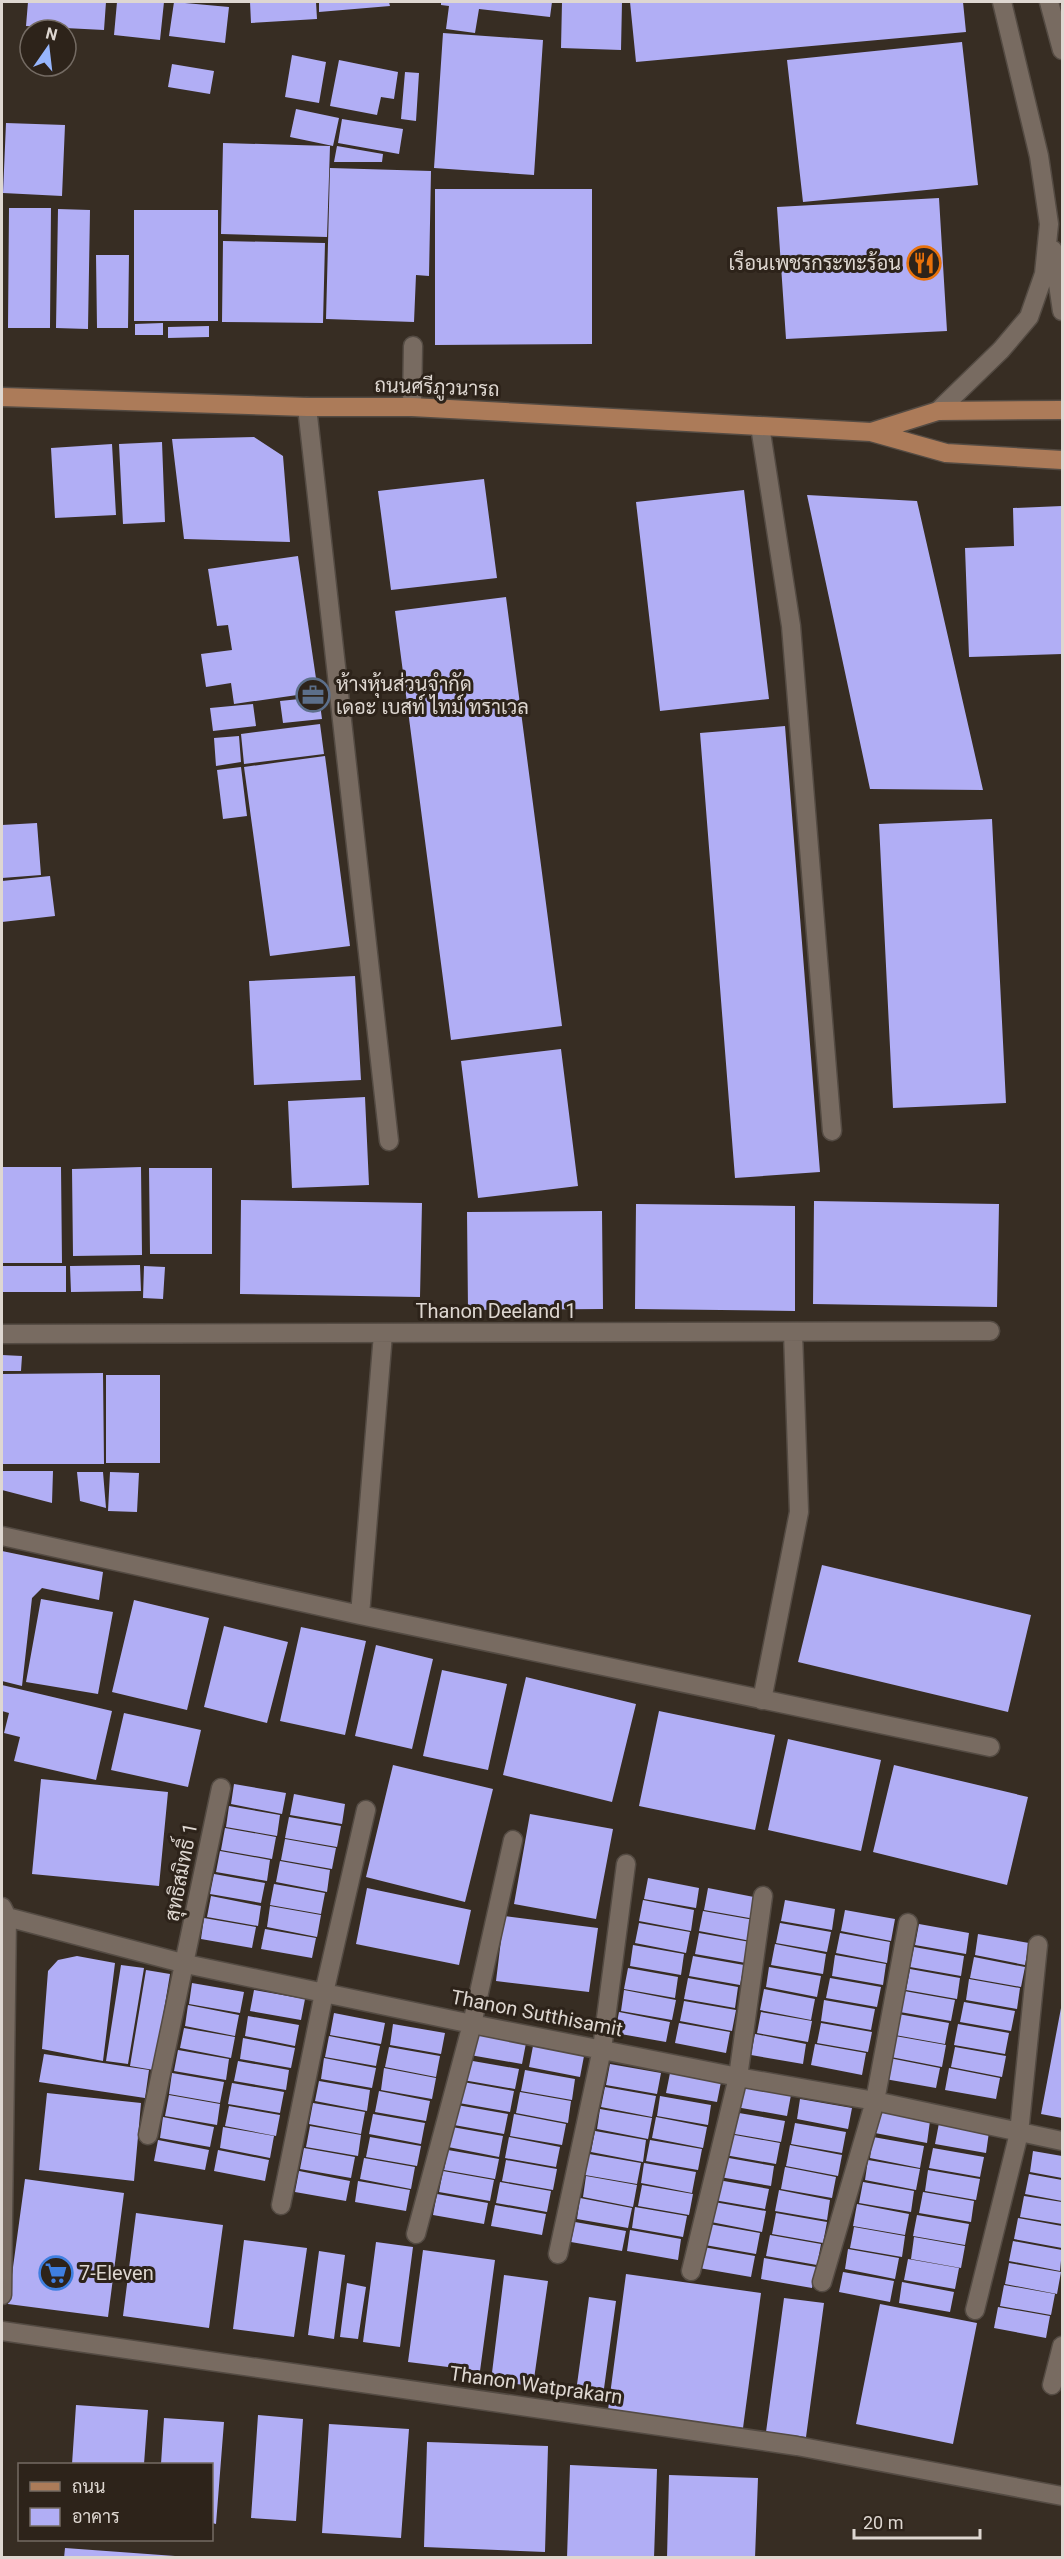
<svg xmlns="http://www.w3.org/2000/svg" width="1064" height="2559" font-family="Roboto,Sarabun,sans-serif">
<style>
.building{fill:#b1aef5}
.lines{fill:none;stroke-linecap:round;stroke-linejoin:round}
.minor-casing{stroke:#544b43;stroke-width:21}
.major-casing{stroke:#544b43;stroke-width:21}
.minor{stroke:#786b61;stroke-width:18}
.major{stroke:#ac7b59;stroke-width:18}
.labels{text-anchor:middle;stroke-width:6;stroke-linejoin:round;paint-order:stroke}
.poi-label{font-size:20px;fill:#ded7d1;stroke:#2d231a;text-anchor:start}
.street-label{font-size:20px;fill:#ded7d1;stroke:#2d231a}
</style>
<rect width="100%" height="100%" fill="#372d23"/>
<!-- building -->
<path class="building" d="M28,2H106L104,30L26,26Z
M117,2H164L160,40L114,35Z
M174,2L229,7L225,43L169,36Z
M250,2H316L317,19L251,23Z
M319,2H389L390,6L319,12Z
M441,2H552L550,17L479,9L475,33L446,29L449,6L441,5Z
M562,2H622L621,50L561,48Z
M630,2H963L966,32L636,62Z
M443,33L543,40L534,175L434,168Z
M962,42L978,185L803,202L787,60Z
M292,55L326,62L319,103L285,97Z
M339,60L398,72L394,99L381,97L377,115L330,106Z
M172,64L214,71L210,94L168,87Z
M405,72L419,73L416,121L401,119Z
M296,109L339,118L333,146L290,137Z
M342,119L403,129L399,154L338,143Z
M6,123L65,125L62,196L3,193Z
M223,143L330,146L327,237L221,234Z
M337,146L383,154L382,162H334Z
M330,168L431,171L429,276L416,275L414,322L326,319Z
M435,189H592V344L435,345Z
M939,198L947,331L786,339L777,207Z
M9,208H51L50,328H8Z
M58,209L90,210L88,329L56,328Z
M134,210H218V321H134Z
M223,241L325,243L323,323L222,322Z
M96,255H129L128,328H97Z
M163,323V335H135V324Z
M209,326V337L168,338V327Z
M254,437L283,456L290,542L184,539L172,439Z
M162,442L165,522L123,524L119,444Z
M112,444L116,515L55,518L51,448Z
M484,479L497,578L391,590L378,491Z
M744,490L769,699L660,711L636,502Z
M807,495L917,501L983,790L870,789Z
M1062,506V654L969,657L965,548L1014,546L1013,508Z
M298,556L318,692L234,704L231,683L206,687L201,654L232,650L228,625L217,626L208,569Z
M506,597L562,1026L451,1040L395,611Z
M319,697L322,719L283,723L280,701Z
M253,704L256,726L213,731L210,708Z
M320,724L324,754L244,764L241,734Z
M785,726L820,1172L735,1178L700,733Z
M239,736L241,762L216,766L214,738Z
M325,756L350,946L270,956L244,767Z
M241,767L247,816L223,819L217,770Z
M992,819L1006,1103L893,1108L879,824Z
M37,823L41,875L2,878V825Z
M50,876L55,916L2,922V881Z
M355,976L361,1080L254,1085L249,981Z
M561,1049L578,1186L478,1198L461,1061Z
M365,1097L369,1185L292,1188L288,1101Z
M2,1167H61L62,1263H2Z
M141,1167L142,1255L73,1256L72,1169Z
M149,1168H212V1254H150Z
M241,1200L422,1203L420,1297L240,1294Z
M814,1201L999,1204L997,1307L813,1304Z
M636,1204L795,1206V1311L635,1309Z
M602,1211L603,1309L468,1310L467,1212Z
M140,1265L141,1291L71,1292L70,1266Z
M2,1266H66V1292H2Z
M144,1266L165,1267L163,1299L143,1298Z
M2,1355L22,1356L21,1371H2Z
M103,1373L104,1464H2V1374Z
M106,1375H160V1463H106Z
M2,1471H53L52,1503L2,1490Z
M77,1472H103L106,1508L80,1501Z
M110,1472L139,1473L137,1512L108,1511Z
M2,1551L103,1572L99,1600L42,1588L32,1598L22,1686L2,1681Z
M822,1565L1031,1615L1008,1712L798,1662Z
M41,1599L113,1612L98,1694L26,1682Z
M134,1600L209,1618L187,1710L112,1692Z
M224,1626L288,1642L267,1723L204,1707Z
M301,1627L366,1641L345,1735L280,1721Z
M376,1645L433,1659L412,1749L355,1736Z
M442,1670L507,1684L488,1770L423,1756Z
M526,1677L636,1704L612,1802L503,1775Z
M2,1685L112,1711L96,1780L14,1761L20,1737L4,1733L9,1713L2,1711Z
M659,1711L775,1735L755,1830L639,1806Z
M124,1713L201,1730L188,1787L111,1770Z
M788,1739L881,1760L861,1851L768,1830Z
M393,1765L493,1789L465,1902L366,1877Z
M894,1765L1028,1797L1007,1885L873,1852Z
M41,1779L168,1792L159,1886L32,1874Z
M234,1784L286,1793L282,1814L231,1804Z
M294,1794L345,1804L342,1824L290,1815Z
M229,1806L280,1815L277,1836L226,1827Z
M530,1814L613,1829L596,1919L514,1904Z
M289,1817L341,1826L337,1847L285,1838Z
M225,1828L276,1837L272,1859L221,1850Z
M285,1839L336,1848L332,1869L281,1860Z
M220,1851L270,1860L267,1881L216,1872Z
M280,1861L330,1870L327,1892L276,1882Z
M214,1874L265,1883L261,1903L210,1894Z
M648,1878L699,1888L696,1908L644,1899Z
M274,1884L325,1893L321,1914L270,1905Z
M367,1888L471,1910L459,1965L356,1944Z
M708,1888L759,1898L755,1919L704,1910Z
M211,1896L261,1906L258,1926L207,1917Z
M643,1900L694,1910L691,1931L639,1921Z
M785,1900L835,1909L832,1930L781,1921Z
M270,1906L321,1915L317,1937L267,1927Z
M845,1910L895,1919L891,1941L841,1931Z
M703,1911L754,1920L751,1941L699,1931Z
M504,1916L598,1928L589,1992L496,1981Z
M204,1918L256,1927L252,1948L201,1939Z
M639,1923L690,1932L686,1953L635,1943Z
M780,1923L831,1932L827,1952L776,1943Z
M919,1924L969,1933L966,1954L915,1945Z
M265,1929L316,1938L312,1958L261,1949Z
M699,1933L750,1942L746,1963L695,1954Z
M840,1933L890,1942L887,1963L836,1953Z
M978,1934L1029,1943L1025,1965L975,1955Z
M775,1944L826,1954L823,1974L771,1965Z
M633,1945L684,1954L681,1975L630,1966Z
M914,1947L964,1956L961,1976L910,1967Z
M835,1955L886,1964L883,1985L832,1976Z
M77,1956L115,1963L103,2061L42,2049L48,1971L58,1960Z
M693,1956L744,1965L740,1985L689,1976Z
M974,1957L1025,1967L1021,1987L970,1978Z
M121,1965L144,1968L128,2064L106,2061Z
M769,1967L821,1976L817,1997L766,1987Z
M628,1968L678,1977L675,1998L624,1989Z
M910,1969L960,1978L957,1999L906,1990Z
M146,1970L170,1974L154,2070L130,2066Z
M688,1978L738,1987L735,2008L684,1999Z
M830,1978L881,1987L877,2007L826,1998Z
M969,1979L1020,1988L1017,2009L966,2000Z
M192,1983L244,1992L240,2013L189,2004Z
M764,1989L815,1999L811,2020L760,2010Z
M254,1990L305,1999L301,2020L250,2011Z
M624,1990L676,2000L672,2020L621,2011Z
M904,1991L955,2000L951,2021L900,2012Z
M824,2000L875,2009L871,2030L821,2021Z
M684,2001L736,2010L732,2031L680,2021Z
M964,2002L1015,2011L1011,2031L960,2022Z
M188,2005L239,2015L235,2036L185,2026Z
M1061,2008H1062V2118L1041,2114Z
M619,2012L670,2022L666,2042L615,2033Z
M761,2012L812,2021L808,2042L757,2033Z
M334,2013L385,2023L381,2044L330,2035Z
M898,2014L949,2023L945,2044L895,2035Z
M248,2016L299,2025L295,2046L245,2036Z
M679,2023L730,2032L726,2053L675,2043Z
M821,2023L872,2032L868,2052L817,2043Z
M393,2024L445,2033L441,2054L390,2045Z
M958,2024L1009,2033L1005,2054L954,2045Z
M184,2028L235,2037L231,2058L180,2048Z
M474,2034L526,2043L522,2064L470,2055Z
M755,2034L806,2044L803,2064L751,2055Z
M329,2036L380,2046L376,2066L325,2057Z
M895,2036L946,2045L942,2067L891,2057Z
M243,2038L295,2048L291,2068L240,2059Z
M815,2044L866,2053L862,2075L811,2065Z
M533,2046L584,2056L580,2077L529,2067Z
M389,2047L440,2056L436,2077L385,2067Z
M955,2047L1006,2056L1002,2077L951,2067Z
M178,2050L229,2059L226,2080L174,2071Z
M44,2054L149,2070L145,2098L39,2082Z
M324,2058L376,2068L372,2088L321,2079Z
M889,2058L940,2068L936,2088L885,2079Z
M467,2060L519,2069L515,2089L463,2080Z
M238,2061L289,2070L286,2090L234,2081Z
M610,2064L661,2073L657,2094L606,2085Z
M384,2068L436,2078L432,2099L381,2090Z
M949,2068L1000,2078L996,2099L945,2090Z
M525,2070L575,2079L572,2100L521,2091Z
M172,2073L224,2082L220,2103L169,2094Z
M670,2073L721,2082L717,2102L666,2093Z
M319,2081L370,2090L367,2111L315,2101Z
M463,2082L514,2091L510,2112L459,2103Z
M232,2083L284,2092L280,2113L228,2104Z
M740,2086L791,2095L787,2116L736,2107Z
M605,2087L656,2096L652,2117L601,2107Z
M379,2091L430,2101L426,2121L375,2112Z
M520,2092L571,2101L568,2123L516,2113Z
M47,2093L141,2103L134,2181L39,2170Z
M169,2095L220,2104L217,2125L165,2116Z
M660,2096L711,2105L708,2125L657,2116Z
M800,2099L852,2108L848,2129L797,2119Z
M313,2103L365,2112L361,2134L309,2124Z
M457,2105L508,2114L504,2134L454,2125Z
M229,2106L280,2115L276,2136L225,2126Z
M600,2109L652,2118L648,2139L597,2129Z
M733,2112L785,2121L781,2142L729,2133Z
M879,2112L930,2121L927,2143L875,2133Z
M373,2114L425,2123L421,2144L369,2134Z
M514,2114L566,2124L562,2145L510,2136Z
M163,2117L214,2127L210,2147L160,2138Z
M656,2117L707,2127L703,2148L652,2138Z
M795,2123L846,2132L842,2153L791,2144Z
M939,2123L989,2132L986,2153L935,2144Z
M310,2126L361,2135L358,2156L306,2147Z
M223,2127L274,2136L270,2158L220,2148Z
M452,2127L503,2136L499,2157L448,2147Z
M595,2131L646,2140L643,2162L591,2152Z
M729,2134L780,2143L776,2164L725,2155Z
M370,2137L421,2146L417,2166L366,2157Z
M509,2137L560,2147L556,2167L505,2158Z
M873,2137L924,2146L920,2168L870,2158Z
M158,2140L209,2150L205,2170L154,2161Z
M650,2140L702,2149L698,2170L646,2161Z
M790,2145L842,2155L838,2176L786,2166Z
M304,2148L355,2157L351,2178L300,2169Z
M933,2148L984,2157L980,2177L929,2168Z
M218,2150L269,2160L265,2181L214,2171Z
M448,2150L499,2159L495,2179L444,2170Z
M1033,2151L1062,2156V2178L1030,2172Z
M589,2154L641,2163L637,2184L585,2175Z
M723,2157L774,2166L771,2186L720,2177Z
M364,2158L415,2167L411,2189L360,2179Z
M506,2160L557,2169L553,2190L502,2181Z
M868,2160L920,2169L916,2190L865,2180Z
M644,2163L696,2172L692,2193L641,2183Z
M785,2167L836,2177L832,2198L781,2189Z
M928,2170L980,2179L976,2200L925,2191Z
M299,2171L350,2181L346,2201L295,2192Z
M443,2171L494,2180L490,2201L439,2192Z
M1029,2174L1062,2180V2201L1025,2194Z
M586,2176L637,2185L633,2207L583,2197Z
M25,2179L124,2193L108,2317L8,2304Z
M718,2180L769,2189L765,2209L714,2200Z
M358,2181L410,2190L406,2211L355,2202Z
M500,2182L551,2191L547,2212L496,2203Z
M863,2182L914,2191L911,2212L859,2203Z
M642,2185L693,2194L689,2215L638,2206Z
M779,2190L830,2200L827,2220L775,2211Z
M923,2192L974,2201L971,2222L919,2213Z
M437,2194L488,2203L484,2224L433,2215Z
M1024,2196L1062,2202V2224L1020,2217Z
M580,2198L632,2208L628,2228L577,2219Z
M714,2202L766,2211L762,2232L711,2222Z
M857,2204L909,2214L905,2235L853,2226Z
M495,2205L546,2214L542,2235L491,2226Z
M635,2207L687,2216L683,2237L632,2228Z
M136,2213L223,2225L209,2328L123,2316Z
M776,2213L827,2222L823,2243L772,2234Z
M917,2215L969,2224L965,2245L913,2236Z
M1018,2218L1062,2226V2248L1014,2239Z
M575,2222L626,2231L622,2251L571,2242Z
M709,2224L760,2233L756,2254L705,2245Z
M854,2227L905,2236L902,2257L850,2248Z
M630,2230L681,2239L678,2260L627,2251Z
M770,2235L821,2244L817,2265L766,2256Z
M914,2237L965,2246L961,2268L911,2259Z
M244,2240L307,2248L294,2337L233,2329Z
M1013,2241L1062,2250L1060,2271L1009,2261Z
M376,2242L413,2247L400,2347L363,2342Z
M703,2247L755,2256L751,2277L699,2268Z
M848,2249L899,2258L895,2279L845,2269Z
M423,2250L495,2260L480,2371L408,2362Z
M319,2251L345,2255L334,2339L308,2335Z
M764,2258L816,2267L812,2288L761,2279Z
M908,2259L959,2268L955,2289L904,2280Z
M1009,2263L1061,2272L1057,2294L1005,2284Z
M843,2272L894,2281L890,2302L839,2292Z
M626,2274L761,2293L743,2428L608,2410Z
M504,2275L548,2281L533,2386L491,2381Z
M902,2282L954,2292L950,2312L899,2303Z
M347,2283L366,2287L358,2339L340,2337Z
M1004,2285L1055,2294L1051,2315L1000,2306Z
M589,2297L616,2301L602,2403L575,2399Z
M784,2298L824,2303L806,2437L766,2432Z
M880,2304L977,2323L953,2444L856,2424Z
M998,2307L1050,2316L1046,2338L994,2328Z
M76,2405L148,2410L144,2464H72Z
M258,2415L303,2419L296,2521L251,2518Z
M164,2418L224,2422L216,2524L212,2523V2464H161Z
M329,2424L409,2429L401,2538L322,2533Z
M427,2442L548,2446L545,2552L424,2547Z
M570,2465L657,2469L654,2558H567Z
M669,2475L758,2478L755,2558H667Z
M65,2548L175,2556V2558H64Z"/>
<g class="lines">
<defs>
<path id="minor" d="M1049,2L1062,50
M1053,250L1062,311
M307,407L389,1141
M412,407L413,346
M938,411L1001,350L1029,317L1044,274L1049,224L1039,156L1002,2
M760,426L791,626L832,1131
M2,1334L990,1331
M2,1536L360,1615L990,1747
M360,1615L383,1334
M762,1700L799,1512L793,1332
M7,1917L186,1964L472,2024L738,2077L875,2101L1062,2141
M148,2135L221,1788
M281,2205L324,1993L366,1810
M416,2234L472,2024L513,1840
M558,2254L602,2049L626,1864
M691,2271L738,2077L763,1896
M822,2282L875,2101L908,1923
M2,2295L7,1917L2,1907
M975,2310L1019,2133L1038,1945
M2,2331L797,2446L1062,2496
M1052,2385L1062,2346"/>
<path id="major" d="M2,397L307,407H412L871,432L946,453L1062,460
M871,432L938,411L1062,410"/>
</defs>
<!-- minor casing -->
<use href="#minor" class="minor-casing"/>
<!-- major casing -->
<use href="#major" class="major-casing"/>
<!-- minor -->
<use href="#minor" class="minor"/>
<!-- major -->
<use href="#major" class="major"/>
</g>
<!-- icons -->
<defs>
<symbol id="restaurant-ring" viewBox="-11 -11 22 22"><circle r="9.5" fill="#2d231a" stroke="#e8710a" stroke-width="1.5"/><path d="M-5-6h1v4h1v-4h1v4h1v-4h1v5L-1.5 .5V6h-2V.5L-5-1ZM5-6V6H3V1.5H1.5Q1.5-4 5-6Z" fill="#e8710a"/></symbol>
<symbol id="office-ring" viewBox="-11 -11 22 22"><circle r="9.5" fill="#2d231a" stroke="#5c6f8a" stroke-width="1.5"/><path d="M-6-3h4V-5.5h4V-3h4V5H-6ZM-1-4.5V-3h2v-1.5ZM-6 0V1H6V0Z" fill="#5c6f8a"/></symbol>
<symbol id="supermarket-ring" viewBox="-11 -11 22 22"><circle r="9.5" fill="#2d231a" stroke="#3f7fe0" stroke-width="1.5"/><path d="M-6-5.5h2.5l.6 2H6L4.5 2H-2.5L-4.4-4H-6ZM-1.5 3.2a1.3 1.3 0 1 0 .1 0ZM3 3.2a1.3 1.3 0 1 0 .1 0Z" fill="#3f7fe0"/></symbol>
</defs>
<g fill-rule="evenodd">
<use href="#restaurant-ring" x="905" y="244" width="38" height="38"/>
<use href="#office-ring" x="294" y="676" width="38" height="38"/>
<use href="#supermarket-ring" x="37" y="2254" width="38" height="38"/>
</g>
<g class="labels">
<!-- poi labels -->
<g class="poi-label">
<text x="901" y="270" text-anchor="end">เรือนเพชรกระทะร้อน</text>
<text x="336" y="691">ห้างหุ้นส่วนจำกัด<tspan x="336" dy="23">เดอะ เบสท์ ไทม์ ทราเวล</tspan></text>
<text x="79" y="2280">7-Eleven</text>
</g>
<!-- street labels -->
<g class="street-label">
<text transform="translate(437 387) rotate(2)" y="7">ถนนศรีภูวนารถ</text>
<text x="496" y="1318">Thanon Deeland 1</text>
<text transform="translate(181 1872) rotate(-79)" y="7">สุทธิสมิทธิ์ 1</text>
<text transform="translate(537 2013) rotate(11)" y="7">Thanon Sutthisamit</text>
<text transform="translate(536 2385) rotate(8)" y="7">Thanon Watprakarn</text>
</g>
</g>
<!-- border -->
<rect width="1064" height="2559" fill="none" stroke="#ded7d1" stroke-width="6"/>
<!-- legend -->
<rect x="18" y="2463" width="195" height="78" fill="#2d231a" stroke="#746b63" stroke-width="1.5"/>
<rect x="30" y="2482" width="30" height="9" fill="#ac7b59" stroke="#746b63" stroke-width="1.5"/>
<text x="72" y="2493" font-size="18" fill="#ded7d1">ถนน</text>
<rect x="30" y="2508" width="30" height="18" fill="#b1aef5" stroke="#746b63" stroke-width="1.5"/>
<text x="72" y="2523" font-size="18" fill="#ded7d1">อาคาร</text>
<!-- north arrow -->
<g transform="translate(48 48) rotate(14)"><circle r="28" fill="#2d231a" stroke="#746b63" stroke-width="1.5"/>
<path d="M0-4.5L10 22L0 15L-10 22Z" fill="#97b6fd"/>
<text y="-9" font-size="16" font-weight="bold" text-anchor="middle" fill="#ded7d1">N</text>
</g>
<!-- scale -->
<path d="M854 2529v9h126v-9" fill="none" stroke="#ded7d1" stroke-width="3"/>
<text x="863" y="2529" font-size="18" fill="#ded7d1" stroke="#2d231a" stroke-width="4.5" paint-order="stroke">20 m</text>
</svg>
